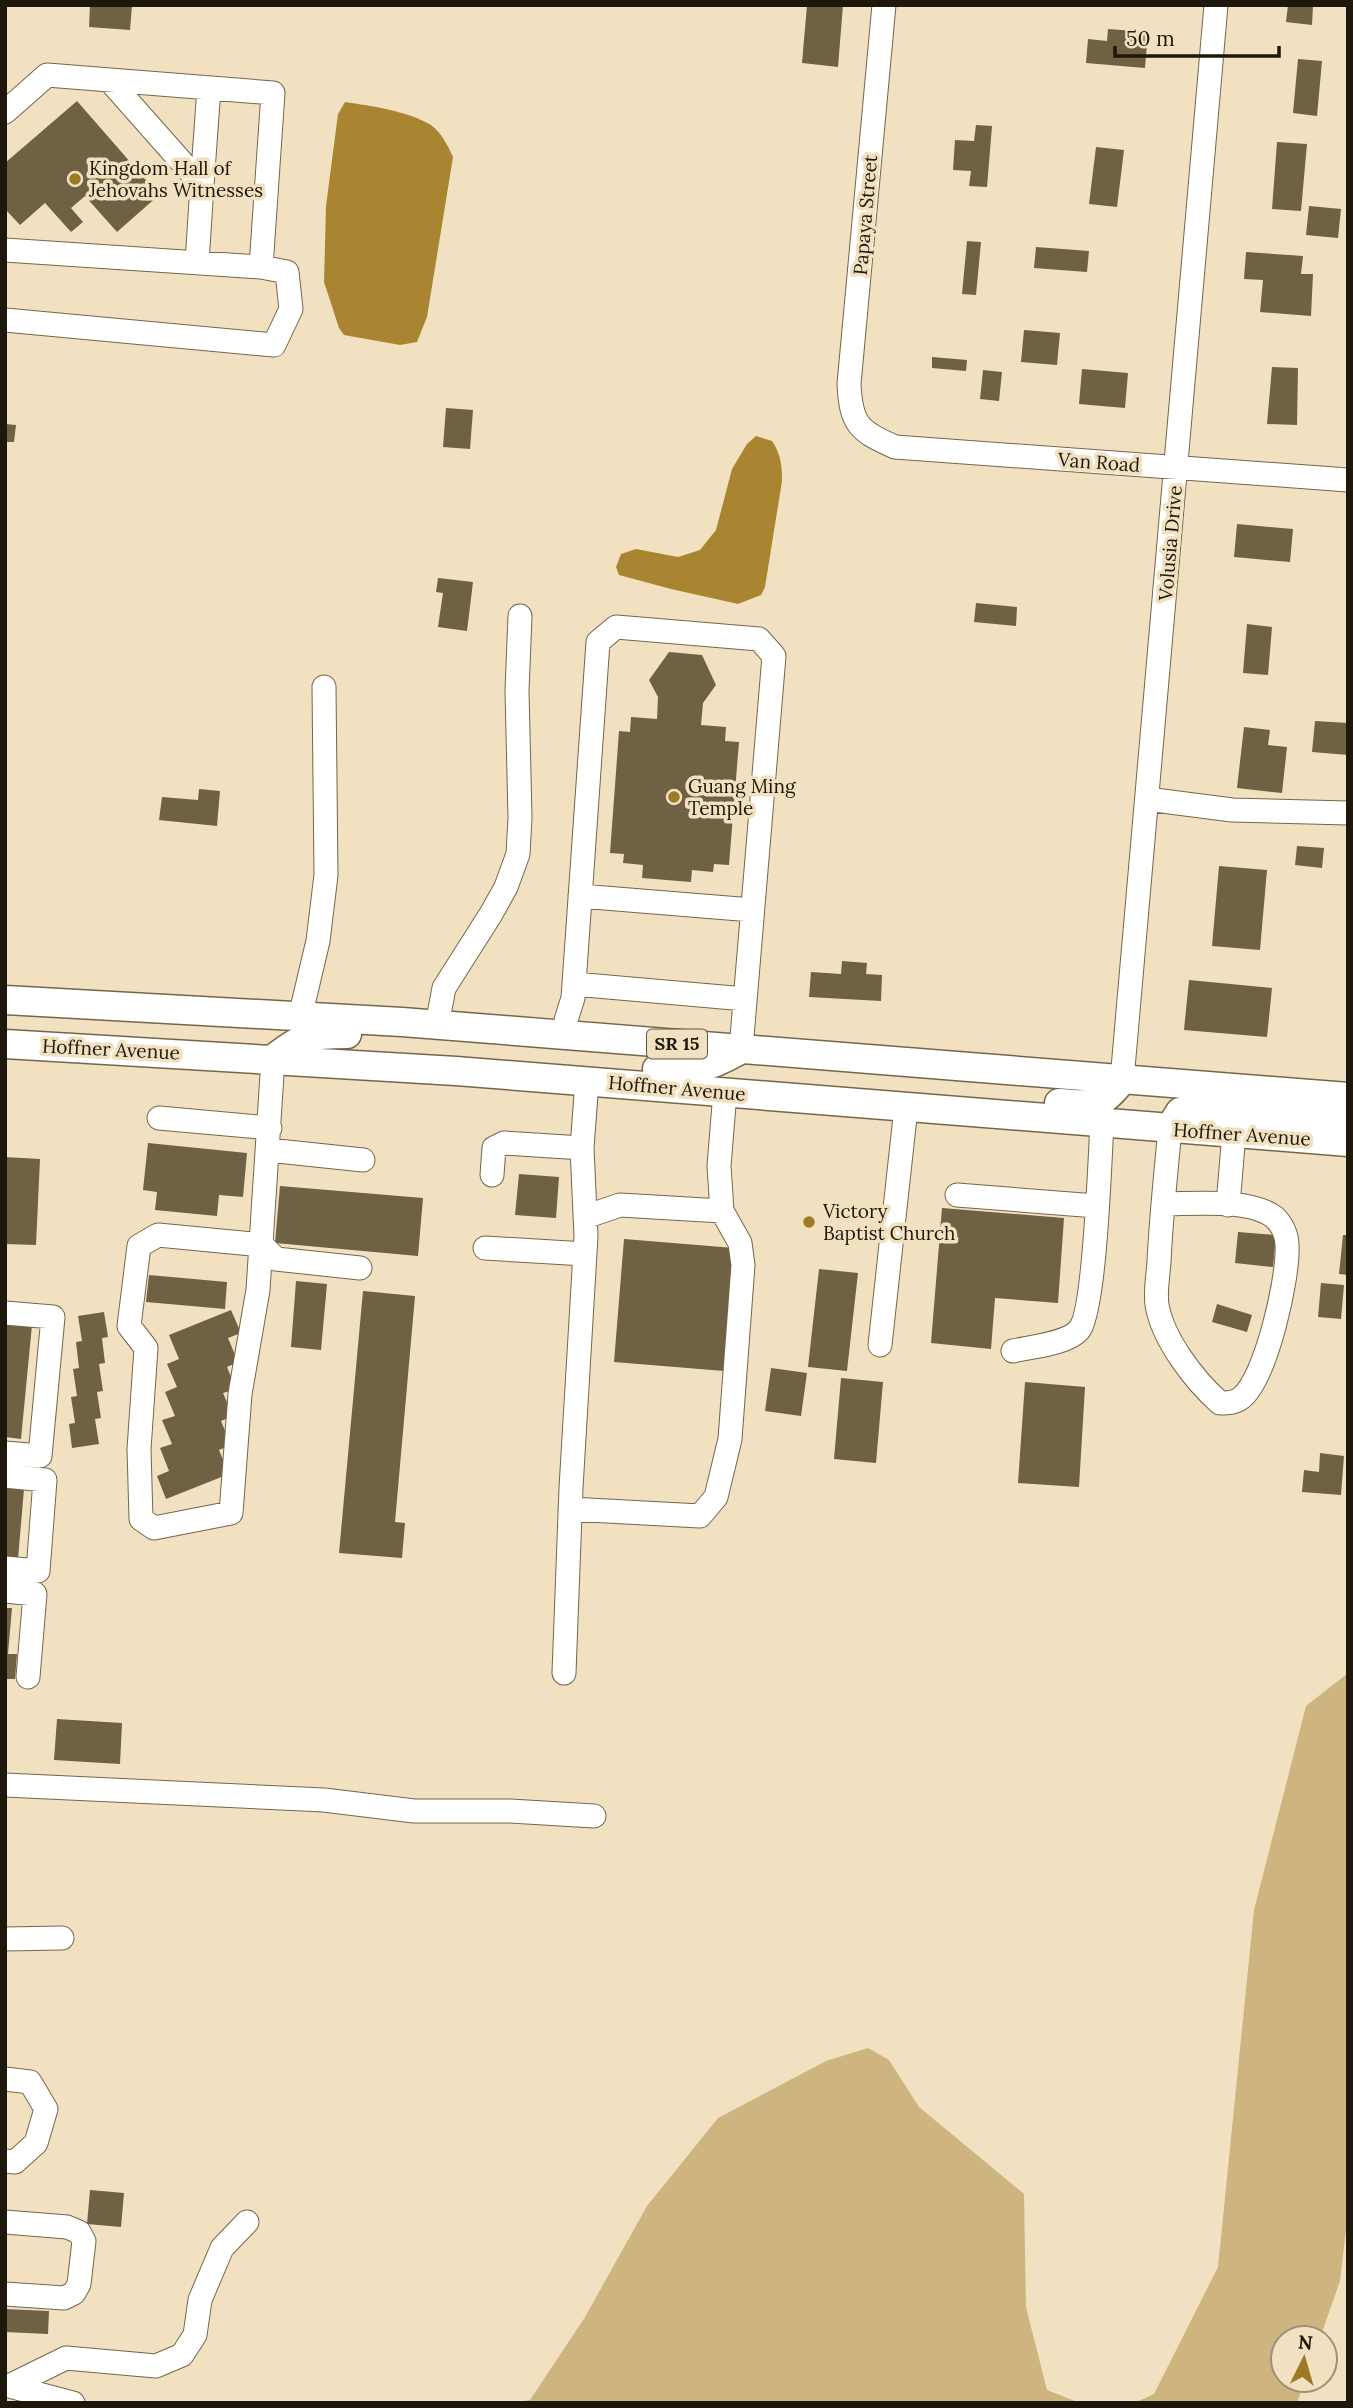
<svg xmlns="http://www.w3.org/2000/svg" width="1353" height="2408" font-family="Lora,serif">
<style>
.green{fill:#ceb47f}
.water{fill:#aa8531}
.building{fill:#6f6144}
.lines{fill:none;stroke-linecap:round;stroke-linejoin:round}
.minor-casing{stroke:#756649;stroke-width:25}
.major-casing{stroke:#756649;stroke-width:31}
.minor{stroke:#fff;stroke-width:23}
.major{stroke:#fff;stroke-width:28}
.poi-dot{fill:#9e7a26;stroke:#f2e1c1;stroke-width:2.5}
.labels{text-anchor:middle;stroke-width:7;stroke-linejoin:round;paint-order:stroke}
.shield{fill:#f2e1c1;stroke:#5e5442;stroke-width:2}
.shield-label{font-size:18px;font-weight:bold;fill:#1e180c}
.poi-label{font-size:19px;fill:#1e180c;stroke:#f2e1c1;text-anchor:start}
.street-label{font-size:19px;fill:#1e180c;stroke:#f2e1c1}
</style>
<rect width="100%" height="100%" fill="#f2e1c1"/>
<!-- green -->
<path class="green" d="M1348,1673V2212L1340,2281L1320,2338H1283V2380H1305L1297,2403H1134L1154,2394L1218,2267L1254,1910L1306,1706Z
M868,2048L889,2060L919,2107L1024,2194L1026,2307L1047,2390L1080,2403H512L530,2400L585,2317L647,2206L718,2118L826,2061Z"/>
<!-- water -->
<path class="water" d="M345,102C371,106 408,111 431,125C441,132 448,146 453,157L427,317L417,342L400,345L344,335L339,328L324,282L326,206L338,114Z
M756,436L772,441C781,454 782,466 782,481L765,587L761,595L738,604L671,589L619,575L616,567L621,554L636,549L678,557L700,550L716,530L732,469L747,444Z"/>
<!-- building -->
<path class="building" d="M90,5H132L130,30L89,27Z
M807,5H843L838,67L802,63Z
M1288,5H1313L1312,25L1286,22Z
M1108,29L1148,32L1145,68L1086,63L1088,39L1107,41Z
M1298,59L1322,61L1317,116L1293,113Z
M77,101L159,195L117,232L85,196L71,208L83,222L71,232L45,203L20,225L5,209V163Z
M976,125L992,126L987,187L969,186L971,171L953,170L955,140L974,141Z
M1277,142L1307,144L1301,211L1272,209Z
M1096,147L1124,150L1117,207L1089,204Z
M1309,206L1341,209L1338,238L1306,235Z
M967,241L981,242L976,295L962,294Z
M1036,247L1089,251L1087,272L1034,268Z
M1246,252L1303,256L1301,274H1313L1311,316L1260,312L1263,280L1244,279Z
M1024,330L1060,333L1057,365L1021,362Z
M932,357L967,360L966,371L932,368Z
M1272,367L1298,368L1297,425L1267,424Z
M1082,369L1128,373L1125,408L1079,404Z
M983,370L1002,372L999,401L980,399Z
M446,408L473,410L470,449L443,447Z
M5,424L16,425L14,442H5Z
M1237,524L1293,529L1290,562L1234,557Z
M438,578L473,582L467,631L438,627L443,593L436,592Z
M976,603L1017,607L1016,626L974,622Z
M1247,624L1272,627L1268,675L1243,673Z
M669,652L702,655L716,685L703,703L701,725L726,727L725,741L739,742L729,865L714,864L713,872L692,870L691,882L642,878L643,865L623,863L624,854L610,853L619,731L630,732L631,717L657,719L658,697L649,680Z
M1315,721L1348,723V755L1312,752Z
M1244,727L1270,730L1268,745L1287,747L1282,793L1237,788Z
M199,789L220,791L217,826L159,820L162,797L198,800Z
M1297,846L1324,848L1322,868L1295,865Z
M1219,866L1267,870L1260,950L1212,946Z
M842,961L867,963L866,974L882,975L881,1001L809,997L811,972L841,974Z
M1189,980L1272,988L1267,1037L1184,1030Z
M148,1143L247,1153L243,1197L219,1195L217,1216L155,1210L157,1192L143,1190Z
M5,1157L40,1159L36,1245L5,1244Z
M519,1174L559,1177L556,1218L515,1215Z
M280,1186L423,1198L418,1256L275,1243Z
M942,1208L1064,1218L1058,1303L995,1298L991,1349L931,1343Z
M1238,1232L1276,1235L1273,1267L1235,1263Z
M1343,1235H1348V1275L1339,1274Z
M624,1239L734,1248L724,1371L614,1362Z
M819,1269L858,1273L847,1371L808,1367Z
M149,1275L227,1282L225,1309L146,1302Z
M296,1281L327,1284L321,1350L291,1347Z
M1321,1283L1344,1285L1341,1319L1318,1317Z
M363,1291L415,1296L395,1522L405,1523L402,1558L339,1553Z
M1217,1304L1252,1315L1247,1332L1212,1322Z
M231,1310L241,1333L228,1338L238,1362L227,1367L236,1389L223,1393L233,1416L221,1421L231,1445L219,1450L229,1474L166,1499L157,1476L169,1471L160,1448L172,1444L162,1420L175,1416L165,1392L177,1387L167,1364L179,1359L169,1335Z
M104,1312L108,1337L102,1338L105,1363L99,1364L103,1391L97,1392L101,1418L95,1419L99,1444L72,1448L69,1424L75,1423L71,1397L77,1396L73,1369L79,1368L76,1342L82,1341L78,1316Z
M5,1323L32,1325L21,1439L5,1437Z
M771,1368L807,1373L801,1416L765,1411Z
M841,1378L883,1382L876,1463L834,1459Z
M1025,1382L1085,1387L1079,1487L1018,1483Z
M1320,1453L1344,1456L1341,1495L1302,1492L1304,1470L1319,1472Z
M5,1487L24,1489L18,1559L5,1558Z
M5,1608H12L8,1654H17L15,1679H5Z
M57,1719L122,1723L120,1764L54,1760Z
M90,2190L124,2193L121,2227L87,2224Z
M5,2309L49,2311L48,2334L5,2332Z"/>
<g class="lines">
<defs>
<path id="minor" d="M884,5L849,384C851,425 859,431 895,447L1348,480
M110,81L202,185L197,263
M5,112L47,75L273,93L261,267L287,272L291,309L274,345L5,320
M202,185L209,88
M5,250L261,267
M1147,799L1232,810L1348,813
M580,896L752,910
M574,984L745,999
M300,1017L318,941L326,875L324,687
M437,1025L444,988L491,914L506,887L518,854L520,818L517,691L520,616
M566,1035V1020L573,998L598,642L616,627L759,639L774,656L741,1049
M273,1059L258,1290L240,1394L231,1513L154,1528L141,1519L139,1449L146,1348L129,1326L139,1246L158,1235L262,1245L276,1259L360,1268
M1122,1080L1216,5
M159,1118L270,1128
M268,1150L363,1160
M492,1175L494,1148L504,1143L582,1148
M957,1195L1096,1206
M1163,1204C1193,1204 1249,1198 1274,1217C1282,1224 1287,1235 1287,1245C1289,1277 1266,1379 1241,1398C1235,1403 1227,1403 1220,1403C1195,1381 1163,1340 1157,1305C1155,1292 1158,1276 1159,1262C1161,1217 1166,1173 1170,1128
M1228,1205L1234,1133
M585,1217L620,1205L722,1211L719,1166L725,1092
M485,1248L585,1254
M5,1313L53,1317L40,1456L5,1453
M880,1345L906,1108
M1013,1351C1030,1347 1067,1344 1079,1330C1095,1312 1100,1156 1102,1123
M5,1476L45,1480L38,1571L5,1568
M570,1509L700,1516L716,1497L730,1439L743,1265L740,1243L722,1211
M5,1591L35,1594L28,1677
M564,1673L571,1488L586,1236L582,1148L587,1081
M5,1785L324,1800L414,1811H510L594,1816
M5,1939L62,1938
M5,2079L30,2082L46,2109L36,2143L15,2162L5,2161
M5,2222L67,2227L79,2232L84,2241L79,2284L74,2293L64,2298L5,2294
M5,2385L73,2403
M9,2386L66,2358L156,2366L182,2355L195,2335L200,2300L222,2248L247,2222"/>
<path id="major" d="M5,1000L402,1022L1348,1097
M5,1044L456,1071L1348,1142
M273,1059C304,1036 308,1034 347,1034
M657,1069C693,1071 706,1069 738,1051
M1059,1103C1094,1105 1099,1109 1122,1080
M1170,1128L1180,1112L1199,1108L1348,1118"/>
</defs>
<!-- minor casing -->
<use href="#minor" class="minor-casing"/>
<!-- major casing -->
<use href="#major" class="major-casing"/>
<!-- minor -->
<use href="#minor" class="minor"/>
<!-- major -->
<use href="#major" class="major"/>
</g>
<!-- markers -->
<g class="poi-dot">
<circle cx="75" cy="179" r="7"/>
<circle cx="674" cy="797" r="7"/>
<circle cx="809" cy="1222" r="7"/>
</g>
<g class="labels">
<!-- shield labels -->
<rect class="shield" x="647" y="1029.5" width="60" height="29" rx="5"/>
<g class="shield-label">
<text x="677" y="1050">SR 15</text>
</g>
<!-- poi labels -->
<g class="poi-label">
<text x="89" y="175">Kingdom Hall of<tspan x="89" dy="22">Jehovahs Witnesses</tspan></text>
<text x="688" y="793">Guang Ming<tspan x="688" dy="22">Temple</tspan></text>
<text x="823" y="1218">Victory<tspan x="823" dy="22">Baptist Church</tspan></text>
</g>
<!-- street labels -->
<g class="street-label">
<text transform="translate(865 215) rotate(-85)" y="7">Papaya Street</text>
<text transform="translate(1099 462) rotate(4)" y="7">Van Road</text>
<text transform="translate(1170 543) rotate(-85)" y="7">Volusia Drive</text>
<text transform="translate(111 1049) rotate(3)" y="7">Hoffner Avenue</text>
<text transform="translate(677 1088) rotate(5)" y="7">Hoffner Avenue</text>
<text transform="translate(1242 1134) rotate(4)" y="7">Hoffner Avenue</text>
</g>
</g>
<!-- border -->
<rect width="1353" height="2408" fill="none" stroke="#1e180c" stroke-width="14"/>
<!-- north arrow -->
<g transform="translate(1304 2359) rotate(5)"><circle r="33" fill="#f2e1c1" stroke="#9d9179" stroke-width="2"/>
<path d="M0-5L12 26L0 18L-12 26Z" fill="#9e7a26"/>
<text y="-10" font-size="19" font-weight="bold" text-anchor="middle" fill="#1e180c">N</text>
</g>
<!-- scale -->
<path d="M1115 46v10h164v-10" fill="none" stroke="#1e180c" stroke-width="3.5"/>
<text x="1126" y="46" font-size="21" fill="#1e180c" stroke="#f2e1c1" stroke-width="5" paint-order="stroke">50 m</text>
</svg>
